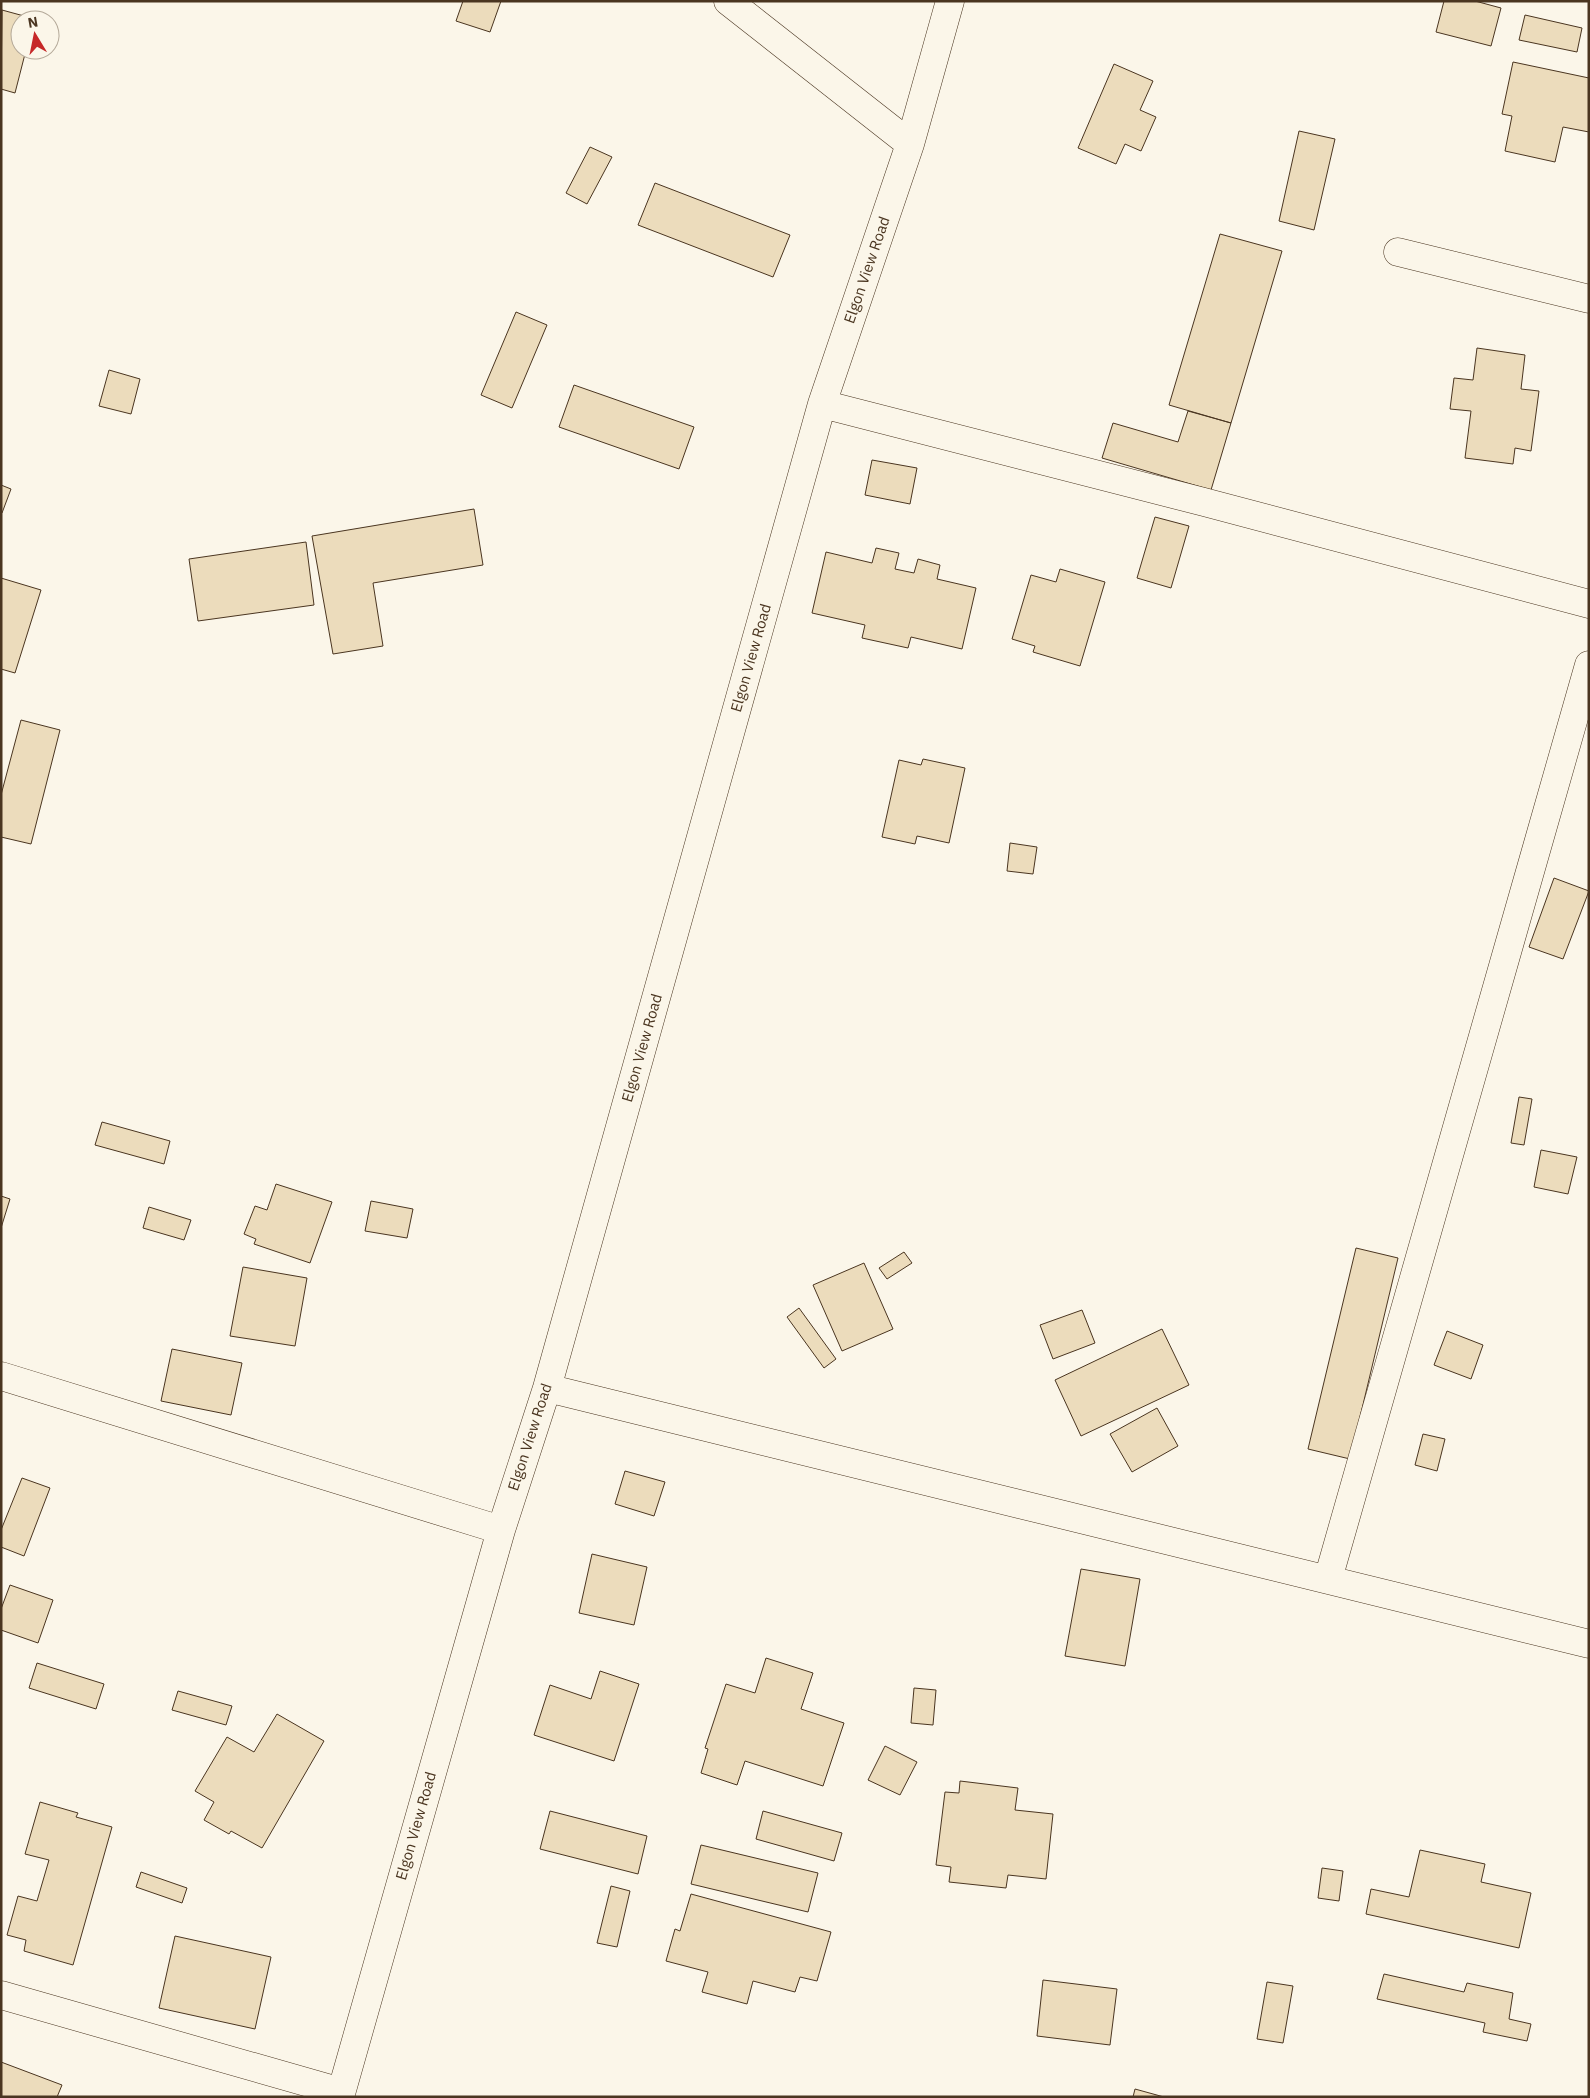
<svg xmlns="http://www.w3.org/2000/svg" width="1590" height="2098" font-family="'IBM Plex Sans',sans-serif">
<style>
.building{fill:#ecdcbc;stroke:#4a3520}
.lines{fill:none;stroke-linecap:round;stroke-linejoin:round}
.minor-casing{stroke:#4a3520;stroke-width:29}
.minor{stroke:#fbf6e9;stroke-width:28}
.labels{text-anchor:middle;stroke-width:4;stroke-linejoin:round;paint-order:stroke}
.street-label{font-size:15px;fill:#4a3520;stroke:#fbf6e9}
</style>
<rect width="100%" height="100%" fill="#fbf6e9"/>
<!-- building -->
<path class="building" d="M463,1H501L490,32L456,21Z
M1444,1H1475L1501,8L1491,46L1436,32Z
M2,10L35,19L20,20V50H26L15,93L1,89Z
M1525,15L1582,28L1577,52L1519,40Z
M1513,62L1589,78V132L1563,127L1555,162L1505,151L1512,116L1502,114Z
M1114,64L1153,81L1140,110L1156,117L1141,151L1125,144L1116,164L1078,148Z
M1299,131L1335,139L1314,230L1279,221Z
M590,147L612,157L587,204L566,193Z
M655,183L790,235L773,277L638,225Z
M1220,234L1282,251L1231,423L1169,405Z
M516,312L547,325L512,408L481,395Z
M1477,348L1525,355L1521,389L1539,391L1531,451L1515,448L1513,464L1465,458L1471,411L1450,409L1454,378L1473,380Z
M109,370L140,379L131,414L99,406Z
M574,385L694,427L679,469L559,427Z
M1188,411L1231,423L1211,490L1102,458L1113,423L1178,442Z
M872,460L917,468L910,504L865,495Z
M1,485L11,489L2,513H1Z
M474,509L483,565L373,583L383,646L333,654L312,536Z
M1155,517L1189,526L1171,588L1137,578Z
M306,542L314,605L198,621L189,559Z
M876,548L899,553L895,569L914,573L918,559L940,565L937,579L976,588L962,649L911,637L908,648L862,638L865,625L812,613L826,552L872,563Z
M1060,569L1105,582L1080,666L1033,652L1035,646L1012,639L1031,575L1056,582Z
M1,578L41,590L15,673L1,669Z
M21,720L60,730L31,844L1,837V795Z
M923,759L965,768L949,843L917,836L915,844L882,837L899,760L921,765Z
M1010,843L1037,847L1033,874L1007,871Z
M1554,878L1589,891L1563,959L1529,947Z
M1519,1097L1532,1099L1524,1145L1511,1143Z
M102,1122L170,1141L164,1164L95,1145Z
M1541,1150L1577,1157L1568,1194L1534,1187Z
M276,1184L332,1202L310,1263L254,1244L256,1239L244,1234L255,1206L267,1210Z
M1,1196L10,1199L1,1228Z
M371,1201L413,1209L407,1238L365,1231Z
M149,1207L191,1220L184,1240L143,1228Z
M1356,1248L1398,1258L1350,1459L1308,1449Z
M904,1252L912,1263L887,1279L879,1268Z
M864,1263L893,1329L842,1351L813,1285Z
M243,1267L307,1278L295,1346L230,1336Z
M799,1308L836,1359L824,1368L787,1317Z
M1082,1310L1095,1343L1053,1359L1040,1325Z
M1162,1329L1189,1385L1081,1436L1055,1380Z
M1447,1331L1483,1345L1471,1379L1434,1365Z
M172,1349L242,1363L231,1415L161,1401Z
M1157,1408L1178,1446L1132,1472L1110,1434Z
M1423,1434L1445,1439L1437,1471L1415,1465Z
M625,1471L665,1482L654,1516L615,1504Z
M22,1478L50,1488L24,1556L1,1547V1530Z
M592,1554L647,1567L634,1625L579,1613Z
M1081,1569L1140,1579L1125,1666L1065,1656Z
M10,1585L53,1600L38,1643L1,1630V1609Z
M766,1658L813,1673L801,1709L844,1723L823,1786L745,1761L737,1785L701,1773L708,1749L705,1748L726,1684L755,1693Z
M37,1663L104,1684L96,1709L29,1688Z
M600,1671L639,1684L614,1761L534,1735L550,1685L591,1699Z
M914,1688L936,1690L933,1725L911,1723Z
M178,1691L232,1706L226,1725L172,1710Z
M277,1714L324,1741L262,1848L231,1831L229,1834L204,1820L214,1802L195,1791L227,1737L254,1752Z
M885,1746L917,1762L900,1795L868,1780Z
M960,1781L1018,1788L1015,1810L1053,1814L1046,1879L1008,1875L1006,1888L949,1882L951,1867L936,1865L945,1792L959,1793Z
M40,1802L78,1813L76,1817L112,1827L73,1965L24,1951L26,1940L7,1935L18,1896L37,1901L49,1860L25,1854Z
M550,1811L647,1836L638,1874L540,1849Z
M763,1811L842,1833L834,1861L756,1839Z
M701,1845L818,1873L808,1912L691,1884Z
M1420,1850L1485,1864L1481,1882L1531,1893L1519,1948L1366,1914L1371,1889L1409,1897Z
M1322,1868L1343,1871L1339,1901L1318,1898Z
M141,1872L187,1888L182,1903L136,1887Z
M611,1886L630,1891L617,1947L597,1943Z
M691,1894L831,1932L817,1981L800,1977L795,1992L753,1981L747,2004L702,1992L708,1972L666,1961L675,1929L680,1931Z
M175,1936L271,1957L255,2029L159,2008Z
M1384,1974L1464,1992L1467,1983L1513,1993L1509,2019L1531,2024L1527,2041L1483,2032L1485,2023L1377,1999Z
M1043,1980L1117,1989L1110,2045L1037,2036Z
M1267,1982L1293,1986L1283,2043L1257,2039Z
M1,2062L62,2085L57,2097H1Z
M1135,2089L1164,2097H1133Z"/>
<g class="lines">
<defs>
<path id="minor" d="M728,1L910,144
M1398,252L1589,299
M822,404L1204,502L1589,604
M1,1376L501,1530
M547,1388L1589,1644
M1328,1579L1589,665
M1,1995L341,2092
M340,2097L501,1530L547,1388L822,404L910,144L950,1"/>
</defs>
<!-- minor casing -->
<use href="#minor" class="minor-casing"/>
<!-- minor -->
<use href="#minor" class="minor"/>
</g>
<g class="labels">
<!-- street labels -->
<g class="street-label">
<text transform="translate(867 270) rotate(-71)" y="5">Elgon View Road</text>
<text transform="translate(751 658) rotate(-74)" y="5">Elgon View Road</text>
<text transform="translate(642 1048) rotate(-74)" y="5">Elgon View Road</text>
<text transform="translate(530 1437) rotate(-72)" y="5">Elgon View Road</text>
<text transform="translate(416 1826) rotate(-74)" y="5">Elgon View Road</text>
</g>
</g>
<!-- border -->
<rect width="1590" height="2098" fill="none" stroke="#4a3520" stroke-width="5"/>
<!-- north arrow -->
<g transform="translate(35 35) rotate(350)"><circle r="24" fill="#fbf6e9" stroke="#b4a999"/>
<path d="M0-4L9 19L0 12L-9 19Z" fill="#c62828"/>
<text y="-8" font-size="14" font-weight="bold" text-anchor="middle" fill="#4a3520">N</text>
</g>
</svg>
